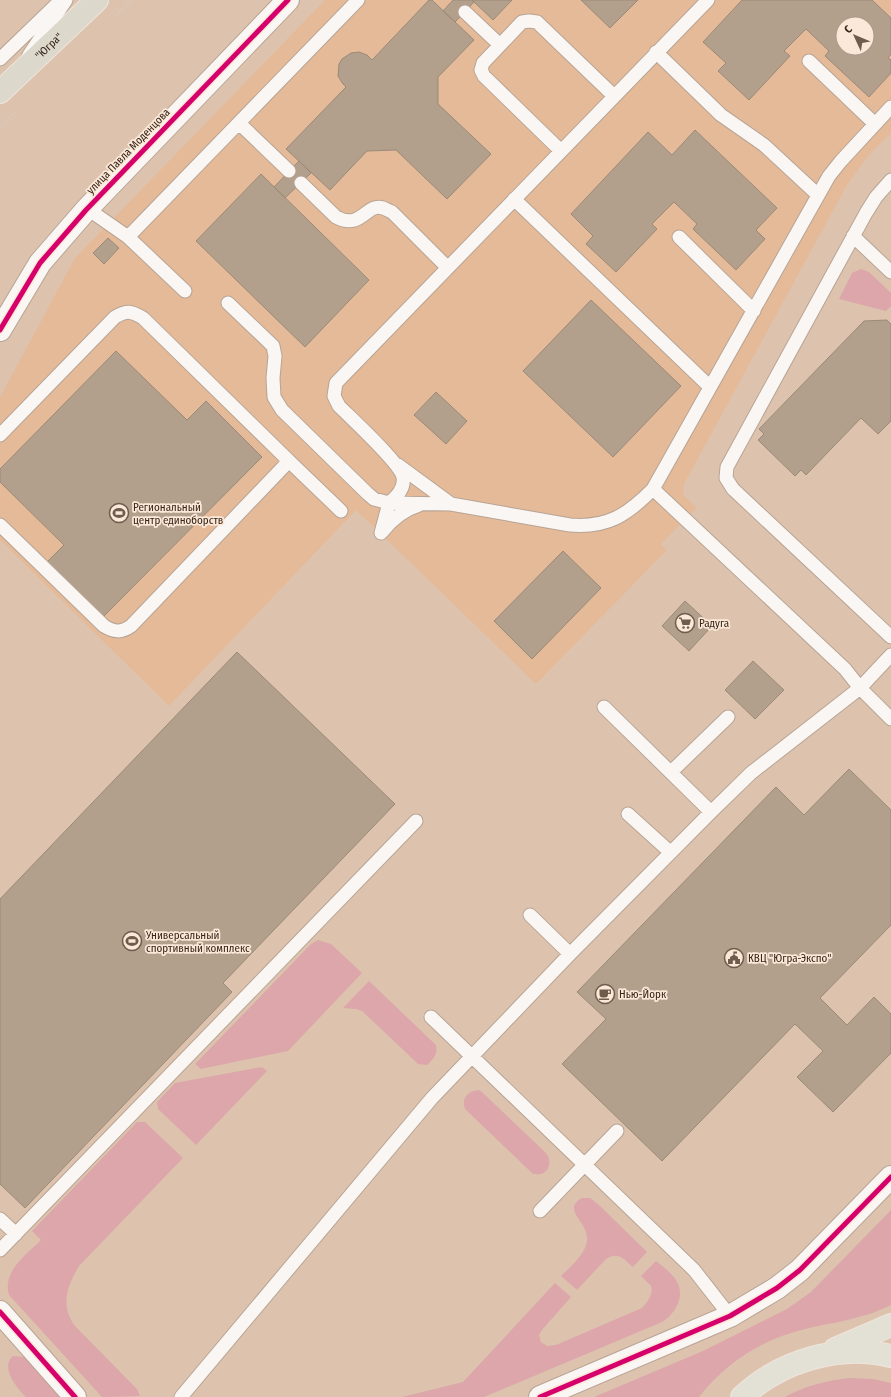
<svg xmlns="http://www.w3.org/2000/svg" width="891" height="1397" font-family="'Fira Sans Condensed',sans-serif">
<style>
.built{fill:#e4ba99;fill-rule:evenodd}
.green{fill:#dca6aa}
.building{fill:#b2a08d;stroke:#9b8a77;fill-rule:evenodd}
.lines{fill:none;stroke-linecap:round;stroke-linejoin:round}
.service-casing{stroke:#b8a494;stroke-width:15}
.minor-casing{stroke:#b8a494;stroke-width:24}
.primary-casing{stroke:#f0e4db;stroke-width:24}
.trunk-casing{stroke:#f0e4db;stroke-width:24}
.path{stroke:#d4ccc5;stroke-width:2.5;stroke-dasharray:1 3;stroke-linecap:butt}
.service{stroke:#faf6f3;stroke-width:13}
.minor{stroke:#faf6f3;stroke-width:22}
.primary{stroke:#e3e1d6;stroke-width:22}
.trunk{stroke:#dcd9cc;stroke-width:22}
.cycleway-casing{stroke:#fce8d8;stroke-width:8}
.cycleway{stroke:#d6006c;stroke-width:5}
.labels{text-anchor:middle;stroke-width:3.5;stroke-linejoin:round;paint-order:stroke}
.street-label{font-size:11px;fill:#362415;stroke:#fce8d8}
.poi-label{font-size:11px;fill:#362415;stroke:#fce8d8;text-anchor:start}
</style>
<rect width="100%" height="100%" fill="#ddc3ae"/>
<!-- built -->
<path class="built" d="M325,0H891V133L869,155L847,185L684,484L683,495L697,508L661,544L667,550L536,684L356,510L169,706L0,540V397L75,258ZM843,24H867V48H843Z"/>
<!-- green -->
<path class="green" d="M861,269L869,272L891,293V306L886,311L839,299L852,273Z
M318,940L331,944L362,973L288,1051L201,1069L195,1064L311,944Z
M369,981L436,1045C438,1053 434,1059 427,1065L418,1064L416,1062L362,1011L356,1009L343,1008Z
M262,1067L267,1071L196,1145L158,1109L157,1102L175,1083Z
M479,1090L482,1092L546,1153C555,1165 545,1179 532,1173L465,1109C461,1098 468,1091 479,1090Z
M137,1122H145L183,1158L79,1266C67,1286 60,1306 75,1326L132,1384L137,1389L140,1396L102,1397L9,1295C2,1271 26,1255 41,1240L32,1231Z
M582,1198H590L599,1205L647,1252L633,1267C624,1259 618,1251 606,1259L577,1290L561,1276C570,1267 585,1255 587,1241C590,1223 560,1210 582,1198Z
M891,1210V1305C882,1309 872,1314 862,1316C844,1322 824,1324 805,1329C761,1340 727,1362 699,1397H594L703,1351L787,1309L811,1292Z
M656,1261C661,1265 668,1270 673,1276C687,1292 678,1312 662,1322L484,1397H402L463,1382L555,1283L571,1297L542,1330L539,1335L541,1342L547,1346L556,1345L642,1308C647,1303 654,1293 651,1286C648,1283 644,1279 641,1276Z
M13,1356L24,1357L60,1397H26C16,1387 0,1367 13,1356Z
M849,1378L873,1379L891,1383V1397H785C807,1385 825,1381 849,1378Z"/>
<!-- building -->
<path class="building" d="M429,0H432L474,40L438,77V104L491,154L447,199L396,150L367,151L330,190L286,149L346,87L343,84L338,76L339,64L342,59L351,53L359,52L367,55L372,60Z
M453,0H472L474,2L455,22L443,11Z
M472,0H512L493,20Z
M581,0H638L610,28Z
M742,0H872L891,18V54L888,58L891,60V73L869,97L825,56L829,51L806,29L784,51L790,56L749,100L718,71L726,63L703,42ZM843,24H867V48H843Z
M695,130L777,208L756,230L765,239L736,270L693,229L697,224L674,202L652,224L657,229L616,272L586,244L593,236L571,214L648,132L672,155Z
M299,161L311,173L285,198L274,187Z
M261,174L369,280L305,347L196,241Z
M108,238L119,248L104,264L93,253Z
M591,300L681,386L613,457L523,371Z
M887,320L891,324V421L878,434L861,418L806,475L801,470L795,476L758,440L764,434L759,429L864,321Z
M116,351L187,420L206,401L262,457L103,617L47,562L64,545L0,482V469Z
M436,392L467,421L446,444L414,415Z
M563,551L601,588L532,659L494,621Z
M685,601L712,626L689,651L662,626Z
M237,652L395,804L223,983L232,992L25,1208L0,1184V899Z
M753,661L784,690L755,719L725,690Z
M849,769L891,810V925L820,998L847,1025L874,997L891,1014V1053L833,1112L797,1077L823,1051L795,1024L662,1161L562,1064L606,1019L577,992L776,787L804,815Z"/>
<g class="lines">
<defs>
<path id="service" d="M465,12L500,45
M656,52L721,115L764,145L818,195
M29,55L66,0
M0,59L57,4
M809,61L875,124
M891,107L841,161L829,176L653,489L845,669L860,688L891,719
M239,123L289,171
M561,151L484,76L481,70L483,63L522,22L529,21L537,22L614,96
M891,180L876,197L866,213L727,467L726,478L733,489L891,637
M301,183L336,217C362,231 366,202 383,208C386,209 389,211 392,212L447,267
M514,199L710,387
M86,210L95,214L128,237L358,0
M853,236L891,272
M128,237L185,291
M679,237L754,311
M228,303L273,346L275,356L273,378L274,397L282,410L367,493L374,499L389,503C398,496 405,488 403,477C400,463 352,419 339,406L334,396L336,383L708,0
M0,435L115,317C127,310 131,311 143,318L289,461
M398,465L451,504
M0,525L104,626C114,632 121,633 131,626L289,461L341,511
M382,532C392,519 403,510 419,505
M381,533L389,503L451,504L570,525C608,528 627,515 653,489
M604,707L711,812
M671,772L728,717
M628,814L670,852
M530,915L570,954
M431,1017L694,1270L730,1316
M540,1211L617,1131
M0,1219L16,1234
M0,1250L416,821
M181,1397L432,1098L570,954L711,812L751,773L860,688L891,655"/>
<path id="minor" d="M0,330L40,263L86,210L288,0
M0,1312L75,1397
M540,1397L730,1316L777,1288L800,1270L891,1177"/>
<path id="primary" d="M835,1349L891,1325
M742,1397C780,1361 840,1343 891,1356"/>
<g id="trunk">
<path id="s1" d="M0,92L97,0"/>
</g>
</defs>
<!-- service casing -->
<use href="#service" class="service-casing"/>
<!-- minor casing -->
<use href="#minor" class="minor-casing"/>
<!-- primary casing -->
<use href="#primary" class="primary-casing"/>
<!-- trunk casing -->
<use href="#trunk" class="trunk-casing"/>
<!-- path -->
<path class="path" d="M116,15L132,0
M0,126L17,110"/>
<!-- service -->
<use href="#service" class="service"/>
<!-- minor -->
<use href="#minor" class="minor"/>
<!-- primary -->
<use href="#primary" class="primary"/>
<!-- trunk -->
<use href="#trunk" class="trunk"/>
<defs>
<path id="cycleway" d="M0,330L40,263L86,210L288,0
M0,1312L75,1397
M540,1397L730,1316L777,1288L800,1270L891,1177"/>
</defs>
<!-- cycleway casing -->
<use href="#cycleway" class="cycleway-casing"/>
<!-- cycleway -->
<use href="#cycleway" class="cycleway"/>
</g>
<!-- icons -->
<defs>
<symbol id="stadium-ring" viewBox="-11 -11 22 22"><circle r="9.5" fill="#fce8d8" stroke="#705c4b" stroke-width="1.5"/><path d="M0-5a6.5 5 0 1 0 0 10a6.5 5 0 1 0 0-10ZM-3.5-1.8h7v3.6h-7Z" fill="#705c4b"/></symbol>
<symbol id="supermarket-ring" viewBox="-11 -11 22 22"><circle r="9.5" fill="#fce8d8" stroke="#705c4b" stroke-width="1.5"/><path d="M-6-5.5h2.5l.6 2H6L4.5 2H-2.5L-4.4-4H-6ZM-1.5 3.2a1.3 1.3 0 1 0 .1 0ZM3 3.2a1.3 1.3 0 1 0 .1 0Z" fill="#705c4b"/></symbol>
<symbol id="civic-ring" viewBox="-11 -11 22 22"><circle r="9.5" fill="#fce8d8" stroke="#705c4b" stroke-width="1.5"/><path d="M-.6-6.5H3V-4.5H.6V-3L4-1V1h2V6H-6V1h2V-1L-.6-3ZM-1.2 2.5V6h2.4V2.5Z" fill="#705c4b"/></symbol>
<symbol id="cafe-ring" viewBox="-11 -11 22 22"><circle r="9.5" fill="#fce8d8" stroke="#705c4b" stroke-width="1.5"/><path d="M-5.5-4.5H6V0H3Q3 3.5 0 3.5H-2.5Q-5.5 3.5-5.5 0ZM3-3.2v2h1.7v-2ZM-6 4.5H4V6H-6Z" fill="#705c4b"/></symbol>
</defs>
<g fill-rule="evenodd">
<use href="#stadium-ring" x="108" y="502" width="22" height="22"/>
<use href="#supermarket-ring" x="674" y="612" width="22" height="22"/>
<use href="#stadium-ring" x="121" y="930" width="22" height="22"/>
<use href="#civic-ring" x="723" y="947" width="22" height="22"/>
<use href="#cafe-ring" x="594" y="983" width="22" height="22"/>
</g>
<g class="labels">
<!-- street labels -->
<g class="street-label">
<text dy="4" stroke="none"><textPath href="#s1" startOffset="67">"Югра"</textPath></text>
<text transform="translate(128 151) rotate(-46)" y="4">улица Павла Моденцова</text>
</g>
<!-- poi labels -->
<g class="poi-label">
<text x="133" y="511">Региональный<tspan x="133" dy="13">центр единоборств</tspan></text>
<text x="699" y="627">Радуга</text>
<text x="146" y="939">Универсальный<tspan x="146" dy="13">спортивный комплекс</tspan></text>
<text x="748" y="962">КВЦ "Югра-Экспо"</text>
<text x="619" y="998">Нью-Йорк</text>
</g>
</g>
<!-- north arrow -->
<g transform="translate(855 36) rotate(314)"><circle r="19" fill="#fce8d8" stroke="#ad9a8a"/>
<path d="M0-3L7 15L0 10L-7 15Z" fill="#705c4b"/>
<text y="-6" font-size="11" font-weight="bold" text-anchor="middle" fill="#362415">С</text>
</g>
</svg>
